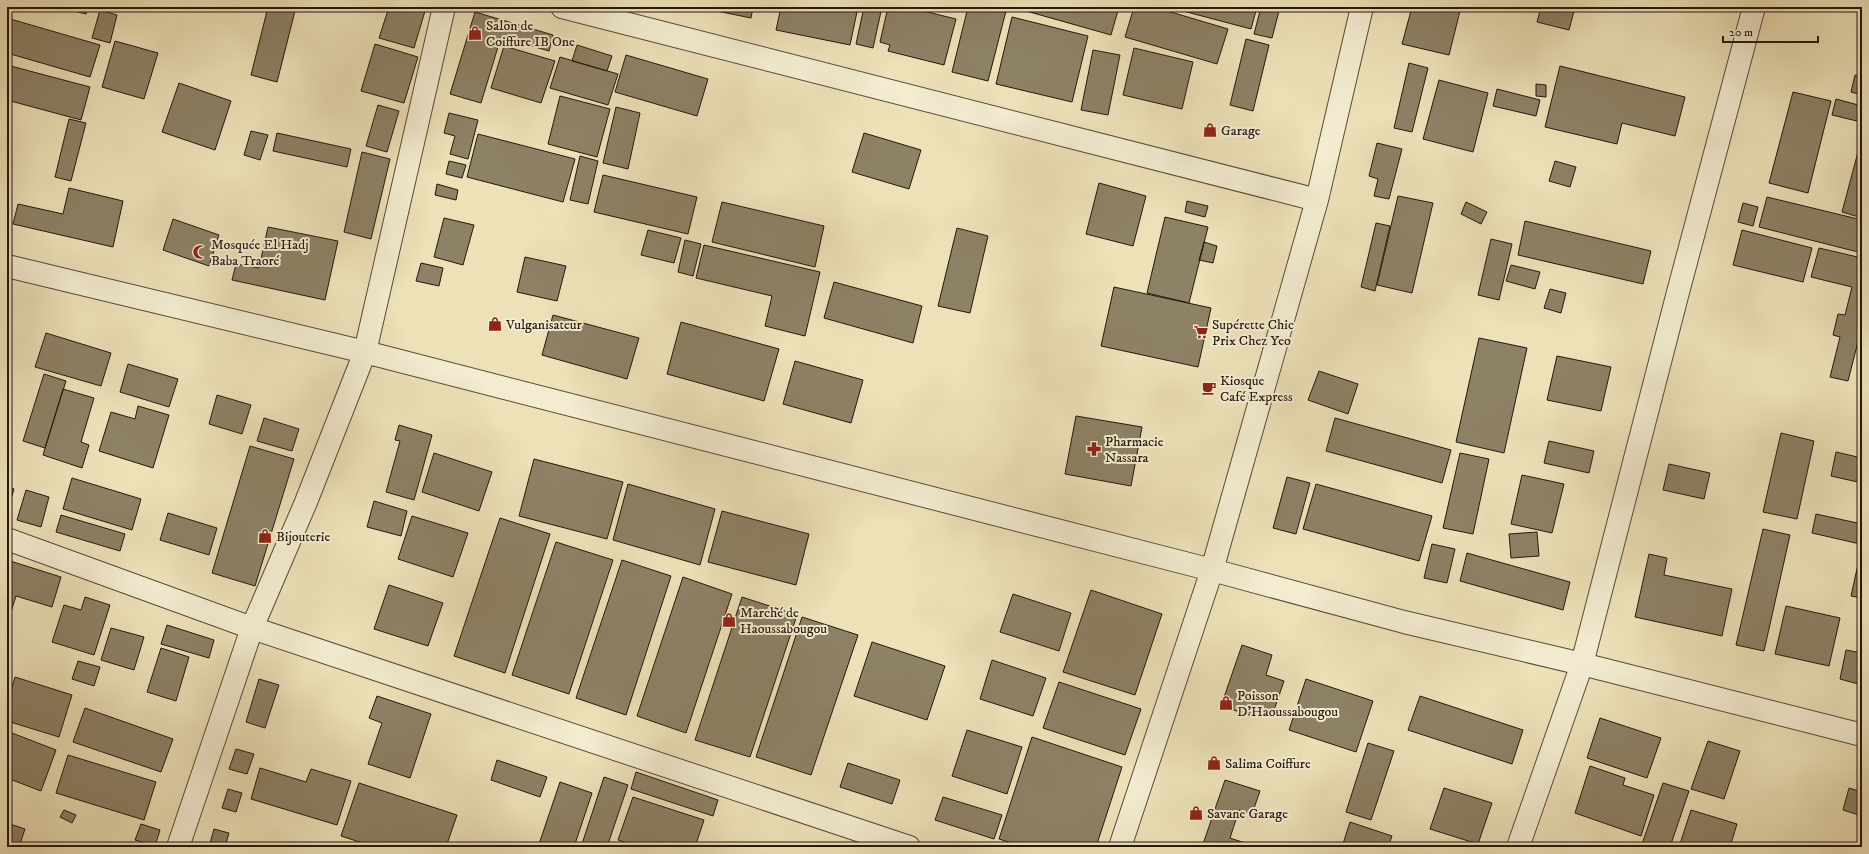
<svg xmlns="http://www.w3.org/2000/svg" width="1869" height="854" font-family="'IM FELL DW Pica',serif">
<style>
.building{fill:#8d8166;stroke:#24180d}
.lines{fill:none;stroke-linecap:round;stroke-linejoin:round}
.minor-casing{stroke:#564a38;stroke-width:24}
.minor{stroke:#f3ecd1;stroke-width:22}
.labels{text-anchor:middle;stroke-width:4;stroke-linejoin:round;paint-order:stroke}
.poi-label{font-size:14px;fill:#24180d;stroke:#f3ecd1;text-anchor:start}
</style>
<rect width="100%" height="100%" fill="#ede1b8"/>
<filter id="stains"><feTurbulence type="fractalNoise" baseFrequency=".005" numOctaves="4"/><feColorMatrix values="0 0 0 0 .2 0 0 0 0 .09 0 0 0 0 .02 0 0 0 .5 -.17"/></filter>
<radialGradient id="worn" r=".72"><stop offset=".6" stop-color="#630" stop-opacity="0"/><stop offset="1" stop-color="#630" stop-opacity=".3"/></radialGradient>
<!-- building -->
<path class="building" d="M59,7H88L86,14Z
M268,7H296L277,82L251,75Z
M389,7H412L425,11L414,48L379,38Z
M702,7H753L751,18L702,8Z
M781,7H858L850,45L776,30Z
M864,7H882L873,48L856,44Z
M888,7H907L956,19L944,65L888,51L890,45L880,42Z
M968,7H1007L988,81L952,72Z
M1012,7H1119L1111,35Z
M1134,7H1154L1228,29L1217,64L1125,37Z
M1168,7H1257L1251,29Z
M1261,7H1280L1272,38L1254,34Z
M1412,7H1461L1449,55L1402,44Z
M1541,7H1575L1569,30L1537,22Z
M100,10L117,15L110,43L92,38Z
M475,12L553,35L549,51L501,37L481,103L450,94Z
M1012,17L1088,36L1072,102L996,84Z
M7,18L100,45L90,77L7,53Z
M1246,39L1269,45L1253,111L1230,105Z
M115,41L158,53L144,99L102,87Z
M375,44L418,57L404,103L361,91Z
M577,45L612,56L607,71L572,61Z
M504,46L555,61L541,103L491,88Z
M1134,48L1193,62L1182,109L1123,95Z
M1093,50L1120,55L1108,115L1081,110Z
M626,55L708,79L697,116L615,92Z
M560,57L618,74L608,105L550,88Z
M1409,63L1428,68L1412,132L1394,128Z
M7,65L90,87L81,120L7,100Z
M1560,66L1685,97L1675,136L1622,123L1617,144L1545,127Z
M1855,75L1862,77V95L1851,92Z
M1439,80L1488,93L1473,152L1423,139Z
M179,83L231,101L215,150L162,132Z
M1536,84L1546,85V97L1536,96Z
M1497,89L1540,100L1536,116L1493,106Z
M1793,92L1831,101L1808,193L1769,183Z
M560,96L610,109L597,157L548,144Z
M1836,99L1862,106L1861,122L1832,115Z
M378,105L399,111L387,152L366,146Z
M616,107L640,113L628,169L603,163Z
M449,113L478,120L468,159L450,154L455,136L444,133Z
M69,119L86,123L71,181L55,177Z
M251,131L268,135L260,160L244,155Z
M277,133L351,149L347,167L273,151Z
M864,133L921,150L909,189L852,172Z
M478,134L575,159L563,202L467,177Z
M1862,137V218L1842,212Z
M1377,143L1402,149L1389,199L1374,196L1378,179L1369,176Z
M362,152L390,159L371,239L344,232Z
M580,156L598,161L588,204L570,200Z
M449,161L466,165L462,178L446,174Z
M1555,161L1576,167L1570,187L1549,181Z
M7,166L12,167L7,185Z
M603,175L697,197L688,234L594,212Z
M1099,183L1146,196L1133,246L1086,234Z
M437,184L458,190L456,200L435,195Z
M69,188L123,201L113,247L13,224L18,204L63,214Z
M1398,196L1433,203L1412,293L1377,285Z
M1767,197L1862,220V253L1759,227Z
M1187,201L1208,206L1205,217L1185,212Z
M722,202L824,226L815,267L712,242Z
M1466,202L1487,212L1481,224L1461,214Z
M1743,203L1758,207L1753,226L1738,222Z
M1165,217L1208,227L1189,303L1147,293Z
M444,218L474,225L463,265L434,257Z
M173,219L219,235L209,266L163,250Z
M1525,221L1651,251L1643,284L1518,255Z
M1376,223L1390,226L1375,291L1361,287Z
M268,227L338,241L325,300L232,280L236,264L259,268Z
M957,228L988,236L970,313L938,306Z
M648,230L681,238L674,263L641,255Z
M1742,230L1812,248L1803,282L1733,265Z
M1491,239L1512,244L1499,300L1478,295Z
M685,240L701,244L693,276L678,272Z
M1204,242L1217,246L1213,263L1199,260Z
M704,245L820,272L805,336L765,326L772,296L696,278Z
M1819,248L1862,258V326L1848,381L1830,377L1840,337L1833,335L1838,314L1845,315L1852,287L1811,277Z
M525,257L566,266L557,301L517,292Z
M421,263L443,268L439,286L416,281Z
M1511,265L1540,272L1535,289L1506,281Z
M834,282L922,306L913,343L824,318Z
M1114,287L1211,308L1198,367L1101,346Z
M1550,289L1566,293L1561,313L1544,308Z
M553,315L639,338L627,379L542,355Z
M7,322L10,323L7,332Z
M681,322L779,349L764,401L667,374Z
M46,333L111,353L101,386L35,367Z
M1479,338L1527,348L1504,453L1456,442Z
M1557,356L1611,367L1601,411L1547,400Z
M795,361L863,380L851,423L783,404Z
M128,364L178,379L169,407L120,392Z
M1319,371L1358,384L1348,414L1308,400Z
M44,374L66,381L45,448L23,441Z
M63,389L94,398L81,442L89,445L82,468L43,455Z
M217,395L251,405L242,434L209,424Z
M138,406L169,415L153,468L99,451L111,412L135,419Z
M1076,416L1142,427L1131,486L1065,474Z
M264,418L299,429L292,451L257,441Z
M1335,418L1451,450L1442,483L1326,451Z
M399,425L432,435L414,500L386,492L400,441L395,440Z
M1781,433L1814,441L1797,519L1763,512Z
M1549,441L1594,451L1589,473L1544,463Z
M250,446L294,459L255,586L212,573Z
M1836,452L1862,458V483L1831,476Z
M434,453L492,472L479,511L422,492Z
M1460,453L1489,459L1473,534L1443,528Z
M534,459L623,482L607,539L519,516Z
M1669,464L1710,473L1704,499L1663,490Z
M1522,475L1564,484L1552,533L1511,524Z
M1287,477L1310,483L1296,534L1273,528Z
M72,478L141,499L132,530L63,509Z
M628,484L715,509L700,565L613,540Z
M1316,484L1432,516L1419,561L1303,529Z
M7,486L14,489L7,513Z
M26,490L49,497L41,527L17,520Z
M374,501L407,511L401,536L367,527Z
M722,511L809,534L796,585L708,562Z
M168,513L217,528L209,555L160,540Z
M1816,514L1862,524L1860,544L1812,533Z
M61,515L125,534L120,551L56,532Z
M412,516L468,533L453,577L398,559Z
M500,518L550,534L505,673L454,656Z
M1763,529L1790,535L1764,651L1736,645Z
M1537,532L1539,556L1511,558L1509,534Z
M556,542L613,560L569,694L512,675Z
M1432,544L1455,549L1447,583L1424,578Z
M1467,553L1570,582L1563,610L1460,581Z
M1649,554L1667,558L1664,575L1732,589L1722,636L1635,617Z
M1860,555H1862V598L1851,596Z
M7,560L61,577L52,607L16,596L7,625Z
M622,560L671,576L626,715L576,698Z
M683,577L732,594L686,733L637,716Z
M389,585L443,603L428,646L374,629Z
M1091,590L1162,614L1135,695L1063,672Z
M1013,594L1071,613L1059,651L1000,632Z
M85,597L110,605L94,655L52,642L64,605L81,610Z
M742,597L797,615L750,757L695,740Z
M1786,606L1840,618L1829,666L1775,654Z
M802,617L858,635L811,775L756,757Z
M167,625L214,640L209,658L161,644Z
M111,628L144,637L134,670L101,660Z
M872,642L945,666L927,720L854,696Z
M1242,645L1272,655L1266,675L1284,681L1273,713L1255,707L1252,716L1221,706Z
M161,648L189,657L176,701L147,692Z
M1846,650L1862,653V685L1840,679Z
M992,660L1046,678L1033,716L980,699Z
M78,661L100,667L94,686L72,679Z
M15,677L72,695L59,737L7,721V704Z
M259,679L279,685L265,728L246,722Z
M1306,679L1373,701L1356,752L1289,730Z
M1059,682L1141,709L1125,755L1043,728Z
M377,696L431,714L410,778L368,764L382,723L369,718Z
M1420,696L1523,730L1512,764L1408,730Z
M85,708L173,739L161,772L73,742Z
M1600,718L1661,738L1647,778L1587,758Z
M967,730L1022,747L1007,794L952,776Z
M7,731L56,750L41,791L7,778Z
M1032,737L1122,767L1096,847H1024L999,839Z
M1708,741L1740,751L1724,799L1691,789Z
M1368,743L1394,751L1371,820L1346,812Z
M236,749L254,754L247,774L229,769Z
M68,755L156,782L144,820L56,793Z
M497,760L547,777L540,797L491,780Z
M848,763L900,780L892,804L840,787Z
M1590,766L1625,778L1623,785L1654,795L1641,836L1575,813Z
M260,768L306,782L311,769L351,781L337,825L251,799Z
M636,772L718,800L713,816L631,789Z
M604,777L628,785L607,847H581Z
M1225,780L1260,791L1252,814L1239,810L1230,838L1254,846V847H1202Z
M560,782L592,793L574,847H538Z
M359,783L457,815L446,847H375L341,836Z
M1663,783L1689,791L1670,847H1641Z
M1444,788L1492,803L1478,844L1430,829Z
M1849,788L1862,792V816L1843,810Z
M228,789L242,793L236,812L222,808Z
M633,797L704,820L695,847H640L618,840Z
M943,797L1002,815L994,839L935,820Z
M64,810L76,815L72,823L60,817Z
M1691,810L1737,824L1730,847H1679Z
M1350,822L1392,836L1388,847H1342Z
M7,823L25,829L19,847H7Z
M141,824L160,830L155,846L135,840Z
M214,829L229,833L225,847H209Z"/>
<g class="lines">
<defs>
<path id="minor" d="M562,7L1317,200
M7,266L365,352L1212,570L1404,622L1582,664L1862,735
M7,539L252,628L909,847
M178,847L252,628L306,502L365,352L444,7
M1120,847L1212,570L1317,200L1362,7
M1518,847L1582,664L1677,296L1754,7"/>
</defs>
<!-- minor casing -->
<use href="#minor" class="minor-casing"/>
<!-- minor -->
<use href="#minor" class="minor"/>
</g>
<!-- icons -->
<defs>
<symbol id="shop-bare" viewBox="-9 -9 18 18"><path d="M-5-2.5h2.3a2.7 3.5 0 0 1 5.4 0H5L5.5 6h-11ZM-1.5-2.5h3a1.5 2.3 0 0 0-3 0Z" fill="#8f2418" stroke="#f3ecd1" stroke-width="2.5" paint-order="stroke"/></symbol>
<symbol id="mosque-bare" viewBox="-9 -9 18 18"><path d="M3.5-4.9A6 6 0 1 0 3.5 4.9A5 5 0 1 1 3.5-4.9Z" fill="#8f2418" stroke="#f3ecd1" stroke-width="2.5" paint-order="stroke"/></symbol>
<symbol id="supermarket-bare" viewBox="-9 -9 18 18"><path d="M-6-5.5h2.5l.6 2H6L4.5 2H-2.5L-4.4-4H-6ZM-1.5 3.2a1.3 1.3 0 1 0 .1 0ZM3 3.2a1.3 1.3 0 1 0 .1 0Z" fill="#8f2418" stroke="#f3ecd1" stroke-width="2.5" paint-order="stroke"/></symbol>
<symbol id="cafe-bare" viewBox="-9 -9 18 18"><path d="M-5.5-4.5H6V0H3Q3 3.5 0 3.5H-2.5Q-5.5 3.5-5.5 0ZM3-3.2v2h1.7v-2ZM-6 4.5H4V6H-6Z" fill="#8f2418" stroke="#f3ecd1" stroke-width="2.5" paint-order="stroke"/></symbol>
<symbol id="pharmacy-bare" viewBox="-9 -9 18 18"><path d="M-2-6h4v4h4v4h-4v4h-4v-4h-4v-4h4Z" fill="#8f2418" stroke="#f3ecd1" stroke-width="2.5" paint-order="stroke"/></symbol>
</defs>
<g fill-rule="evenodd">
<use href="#shop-bare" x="465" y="23" width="20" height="20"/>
<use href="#shop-bare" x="1200" y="120" width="20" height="20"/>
<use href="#mosque-bare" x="190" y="242" width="20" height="20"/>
<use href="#shop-bare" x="485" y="314" width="20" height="20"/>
<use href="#supermarket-bare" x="1191" y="322" width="20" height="20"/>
<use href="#cafe-bare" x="1199" y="378" width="20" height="20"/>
<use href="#pharmacy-bare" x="1084" y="439" width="20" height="20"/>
<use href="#shop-bare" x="255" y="526" width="20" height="20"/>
<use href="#shop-bare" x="719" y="610" width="20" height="20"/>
<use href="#shop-bare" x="1216" y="693" width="20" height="20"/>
<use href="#shop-bare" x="1204" y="753" width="20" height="20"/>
<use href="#shop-bare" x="1186" y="803" width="20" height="20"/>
</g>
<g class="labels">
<!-- poi labels -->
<g class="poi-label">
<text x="486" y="30">Salon de<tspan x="486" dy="16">Coiffure IB One</tspan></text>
<text x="1221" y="135">Garage</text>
<text x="211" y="249">Mosquée El Hadj<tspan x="211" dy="16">Baba Traoré</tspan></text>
<text x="506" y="329">Vulganisateur</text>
<text x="1212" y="329">Supérette Chic<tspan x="1212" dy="16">Prix Chez Yeo</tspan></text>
<text x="1220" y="385">Kiosque<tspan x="1220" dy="16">Café Express</tspan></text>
<text x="1105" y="446">Pharmacie<tspan x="1105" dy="16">Nassara</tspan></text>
<text x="276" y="541">Bijouterie</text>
<text x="740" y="617">Marché de<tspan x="740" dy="16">Haoussabougou</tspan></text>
<text x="1237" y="700">Poisson<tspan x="1237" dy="16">D'Haoussabougou</tspan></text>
<text x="1225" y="768">Salima Coiffure</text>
<text x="1207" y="818">Savane Garage</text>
</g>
</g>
<!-- margin -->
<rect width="1869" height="854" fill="none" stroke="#ede1b8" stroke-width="24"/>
<rect x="8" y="8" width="1853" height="838" fill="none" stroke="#24180d" stroke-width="2"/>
<rect x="12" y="12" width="1845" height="830" fill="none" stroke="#24180d"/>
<!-- scale -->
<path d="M1723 36v6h95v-6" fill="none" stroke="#24180d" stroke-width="2"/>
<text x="1729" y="36" font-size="12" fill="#24180d" stroke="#f3ecd1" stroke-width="3" paint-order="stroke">20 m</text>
<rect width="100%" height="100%" filter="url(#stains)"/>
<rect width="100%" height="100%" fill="url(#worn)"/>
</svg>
